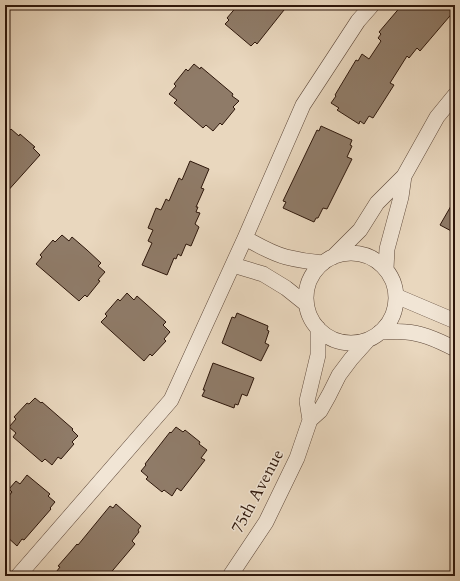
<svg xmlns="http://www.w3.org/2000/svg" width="460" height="581" font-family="Cardo,serif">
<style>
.building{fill:#8f7b68;stroke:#2e170b}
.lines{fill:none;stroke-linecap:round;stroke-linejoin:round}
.minor-casing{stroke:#5d4738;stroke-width:16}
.minor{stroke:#f1e5d5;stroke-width:15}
.labels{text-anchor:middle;stroke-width:3;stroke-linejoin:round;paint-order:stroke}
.street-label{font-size:17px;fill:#2e170b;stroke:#f1e5d5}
</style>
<rect width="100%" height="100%" fill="#e9d7be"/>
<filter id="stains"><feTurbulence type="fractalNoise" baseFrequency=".005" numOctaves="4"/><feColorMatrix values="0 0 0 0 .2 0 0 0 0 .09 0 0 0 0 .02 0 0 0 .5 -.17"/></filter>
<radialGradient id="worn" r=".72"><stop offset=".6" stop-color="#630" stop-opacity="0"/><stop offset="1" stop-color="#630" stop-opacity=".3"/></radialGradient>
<!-- building -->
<path class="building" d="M238,5H288L257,44L255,42L251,46L225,24L229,20L227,18Z
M402,5H455V10L420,51L417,48L409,58L407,56L390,83L394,85L373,118L369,116L364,124L360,121L359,124L337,110L339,108L331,103L336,96L335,95L356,60L358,61L362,54L369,59L381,41L378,38L381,34L379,32Z
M194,64L200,69L201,67L233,94L232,96L239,101L233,107L235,109L222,125L220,123L213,131L206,125L203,128L174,103L177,100L169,94L176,86L174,84L186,69L188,71Z
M321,126L352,140L350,145L352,146L347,157L352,159L327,209L323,208L318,218H316L314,222L283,208L286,202L283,201L317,130L319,131Z
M11,129L19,136L20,134L35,147L33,148L40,155L5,194V135Z
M190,161L209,169L201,188L204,189L196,207H198L196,212L200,213L195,224L199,227L191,246L186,244L181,256L178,254L176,259L174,258L167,275L142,265L152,243L148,241L153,230L148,228L156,208L161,210L166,199L169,201L179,178L182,180Z
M455,199V233L440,225Z
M62,235L69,241L72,237L87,250L101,263L98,266L105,272L98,280L100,281L87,297L85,295L79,301L36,264L42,257L40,255L53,240L55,242Z
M127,293L134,300L137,296L155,312L166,322L163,325L170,332L164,339L166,341L152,356L150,354L144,361L101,322L107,316L105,314L118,299L120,301Z
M237,313L268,326L267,330L269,331L265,343L269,345L261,361L222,343L232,317L235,318Z
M213,363L254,378L247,396L242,394L238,405L235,404L234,408L202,396L205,390H203Z
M35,398L41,403L42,402L73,429L72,430L78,436L72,442L74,444L61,459L58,457L52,465L45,459L42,462L13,437L16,433L9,427L16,419L14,417L27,403L29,404Z
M176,427L183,432L185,430L200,442L199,444L207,450L201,458L205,460L188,482L181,491L177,488L172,496L164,490L162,492L146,479L148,477L141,471L146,465L145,464L170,432L171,433Z
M27,475L50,494L48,496L55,502L50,508L51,509L24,540L22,539L17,546L5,535V503L10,498L8,497L12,492L9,489L16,481L20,484Z
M116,504L141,526L138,530L139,532L132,541L135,544L108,576H53L60,567L58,566L72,550L77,544L78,545L110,506L113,508Z"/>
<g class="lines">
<defs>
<path id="minor" d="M245,238C258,245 271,253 286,257C298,260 311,262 323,263
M306 298a45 45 0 1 1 90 0a45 45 0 1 1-90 0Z
M333,257L360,230L377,203L404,176L437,117L455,95
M233,265L263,274L286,288L306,304
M386,269L387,249L401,197L404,176
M396,296L455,321
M380,332C389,332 398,331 406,332C423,333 440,341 455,349
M310,420L320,411L329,395L339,375L351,359L368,340
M18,576L171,400L245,238L303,105L358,21L372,5
M230,576L266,522L297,458L310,420L307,401L318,355V328"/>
</defs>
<!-- minor casing -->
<use href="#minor" class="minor-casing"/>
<!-- minor -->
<use href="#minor" class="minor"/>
</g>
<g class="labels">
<!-- street labels -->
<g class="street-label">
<text transform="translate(257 491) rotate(-62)" y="6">75th Avenue</text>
</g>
</g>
<!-- margin -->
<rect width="460" height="581" fill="none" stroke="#e9d7be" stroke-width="20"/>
<rect x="6" y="6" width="448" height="569" fill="none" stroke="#2e170b" stroke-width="2"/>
<rect x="10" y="10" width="440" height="561" fill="none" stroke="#2e170b"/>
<rect width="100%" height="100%" filter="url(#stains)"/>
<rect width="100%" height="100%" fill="url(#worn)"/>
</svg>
